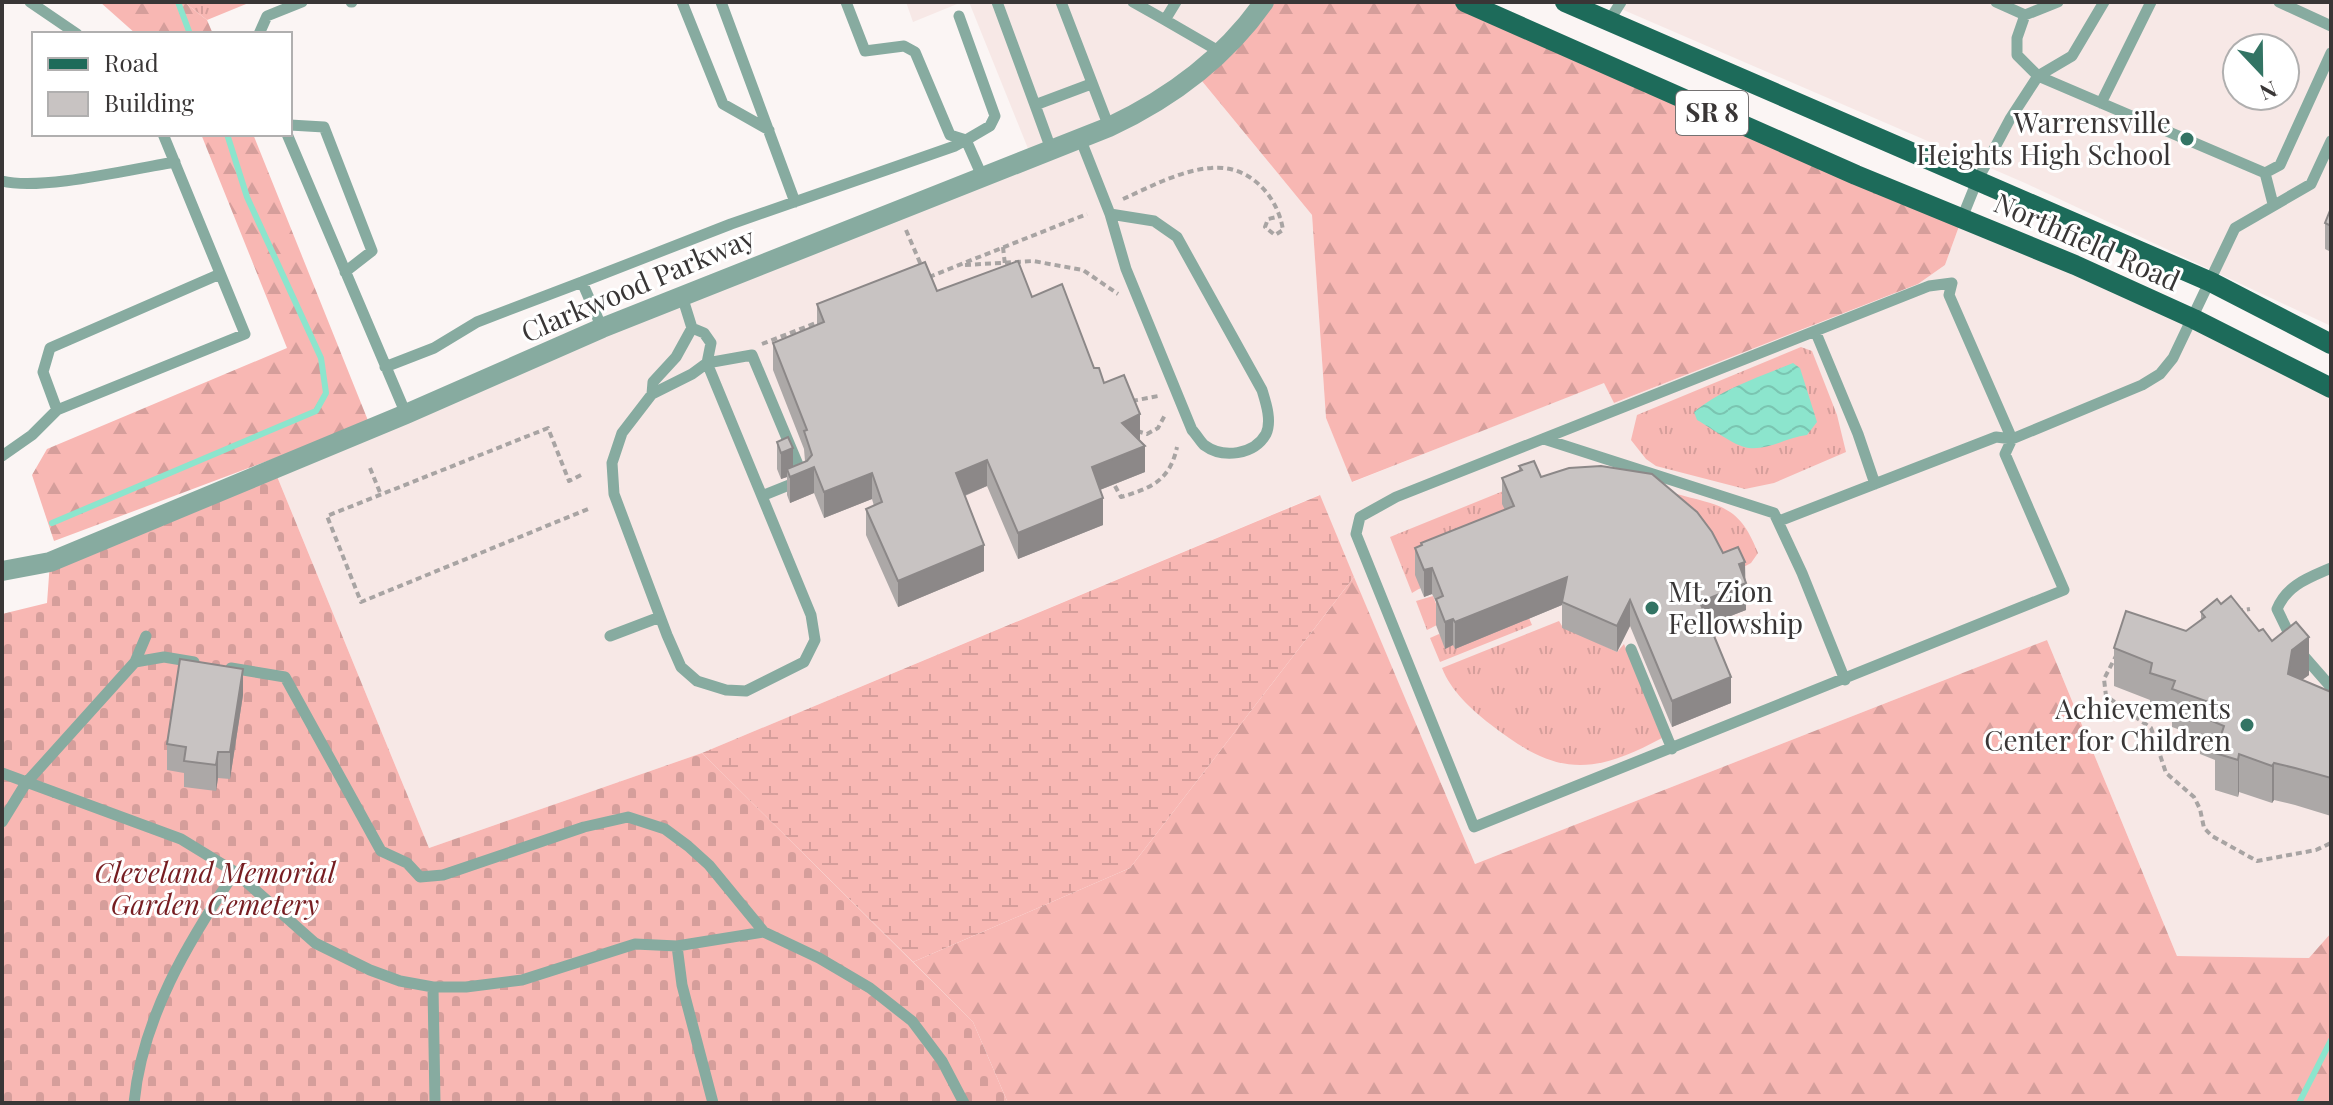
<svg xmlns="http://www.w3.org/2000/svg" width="2333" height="1105" font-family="'Playfair Display',serif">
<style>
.built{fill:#f7e8e6;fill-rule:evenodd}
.grass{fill:url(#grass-tufts)}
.forest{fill:url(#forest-firs)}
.wetland{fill:url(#wetland-marsh)}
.cemetery{fill:url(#cemetery-stones)}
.water{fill:url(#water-waves)}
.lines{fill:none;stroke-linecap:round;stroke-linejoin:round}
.stream{stroke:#8ce5cd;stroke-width:6}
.path{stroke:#a8a4a3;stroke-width:4;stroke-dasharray:6 4;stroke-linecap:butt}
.service{stroke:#87aba0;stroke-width:11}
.tertiary{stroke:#87aba0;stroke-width:20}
.primary{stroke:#1d6b5a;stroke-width:20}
.wall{fill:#aca8a7}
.shaded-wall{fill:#8c8888}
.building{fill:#c8c3c2;stroke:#8c8888;stroke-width:2}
.poi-dot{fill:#337464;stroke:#fff;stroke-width:3}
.labels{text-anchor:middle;stroke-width:6;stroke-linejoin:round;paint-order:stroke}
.shield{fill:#fff;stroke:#747272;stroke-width:2}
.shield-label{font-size:26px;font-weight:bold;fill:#393636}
.poi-label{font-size:28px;fill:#393636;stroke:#fff;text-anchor:end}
.street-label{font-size:28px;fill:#393636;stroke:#fff}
.park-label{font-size:28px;font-style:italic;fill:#761d21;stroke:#fff}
</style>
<defs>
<pattern id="grass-tufts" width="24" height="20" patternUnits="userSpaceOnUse" patternTransform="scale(2)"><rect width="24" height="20" fill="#f8b7b3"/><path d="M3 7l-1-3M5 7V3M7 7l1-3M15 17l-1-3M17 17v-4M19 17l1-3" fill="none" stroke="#d59e9b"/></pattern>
<pattern id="forest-firs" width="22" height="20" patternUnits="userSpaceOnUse" patternTransform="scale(2)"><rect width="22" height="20" fill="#f8b7b3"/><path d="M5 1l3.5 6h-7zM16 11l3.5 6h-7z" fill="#d59e9b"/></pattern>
<pattern id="wetland-marsh" width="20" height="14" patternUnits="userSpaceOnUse" patternTransform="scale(2)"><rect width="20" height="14" fill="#f8b7b3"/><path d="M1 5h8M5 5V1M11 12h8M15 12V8" fill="none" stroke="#d59e9b"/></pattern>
<pattern id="cemetery-stones" width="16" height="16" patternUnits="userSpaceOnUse" patternTransform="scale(2)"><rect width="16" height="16" fill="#f8b7b3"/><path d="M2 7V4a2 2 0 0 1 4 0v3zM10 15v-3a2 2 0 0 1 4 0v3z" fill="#d59e9b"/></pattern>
<pattern id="water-waves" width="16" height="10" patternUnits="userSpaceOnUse" patternTransform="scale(2)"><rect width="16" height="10" fill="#8ce5cd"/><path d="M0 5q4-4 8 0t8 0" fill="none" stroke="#7ac5b1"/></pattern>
</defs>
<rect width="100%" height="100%" fill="#fbf5f4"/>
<!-- built -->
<path class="built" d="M906,2H962L913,22Z
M969,2H1264L1197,75L1312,215L1326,418L1353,482L1605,382L1614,403L1918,284L1945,265L1962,218L2331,388V933L2310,958L2177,956L2047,640L1475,864L1319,495L702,753L429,848L274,469L1031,156Z
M1605,2H2331V326L2025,183ZM2237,48H2285V96H2237Z"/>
<!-- grass -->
<path class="grass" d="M184,2H251L207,20Z
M1801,347L1812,351L1837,415L1846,452L1774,483L1745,489L1656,466L1646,459L1631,440L1637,415Z
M1518,485L1514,532L1412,593L1390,537Z
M1673,493C1720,506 1739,504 1758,553L1751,563L1738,570L1671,510Z
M1433,596L1443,622L1427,630L1416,601Z
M1529,618L1532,625L1440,662L1430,638L1439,634L1453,645Z
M1559,621L1562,626L1617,652L1624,644L1662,738C1590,777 1555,775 1490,724C1471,709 1451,691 1442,668Z"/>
<!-- forest -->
<path class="forest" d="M100,2H184L207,20L213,34H136Z
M1264,2H1465L1962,218L1945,265L1918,284L1614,403L1604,383L1352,482L1326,418L1312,215L1197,75Z
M201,134H253L369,423L54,541L32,475L47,449L287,348Z
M1354,577L1475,864L2047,640L2177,956L2309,958L2331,933V1103H1008L973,1022L913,962L1130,868Z"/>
<!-- wetland -->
<path class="wetland" d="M1320,495L1354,577L1130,868L913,962L702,753Z"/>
<!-- cemetery -->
<path class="cemetery" d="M274,469L429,848L702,753L973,1022L1008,1103H2V614L47,603L50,562Z"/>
<!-- water -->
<path class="water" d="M1793,363L1800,368L1817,422L1807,435C1788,437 1769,450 1749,448C1733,446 1712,428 1697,420L1694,412C1720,390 1761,376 1793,363Z"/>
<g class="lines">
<!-- stream -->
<path class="stream" d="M178,2L190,34
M52,523L316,411L326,393L321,358L247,197L227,134
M2299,1103L2331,1040"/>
<!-- path -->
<path class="path" d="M1123,199C1150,187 1181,170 1211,168C1249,164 1278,196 1283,230L1275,235L1265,227L1268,219L1281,216
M906,230L921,265
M1003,247L1005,265
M965,265L1033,261L1083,270L1118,294
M929,277L1087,214
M762,344L821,321
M1132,401L1158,396
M1137,431L1147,434L1158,428L1165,415
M370,468L381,495
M581,475L569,481L548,428L327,516L361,602L588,509
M1115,486L1121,497C1152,488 1170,480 1177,447
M2237,611L2250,609
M2117,654L2104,679L2106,696L2151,728L2166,773L2194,797L2200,809L2204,828L2212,836L2257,861L2316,850L2331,843"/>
<!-- service -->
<path class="service" d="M30,2L77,34
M351,2H352
M682,2L723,104L769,130
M721,2L795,202
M846,2L865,51L904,46L915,52L950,135L966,140L990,126L995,116L959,16
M997,2L1035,105
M1061,2L1109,127
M1133,2L1165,20
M1176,2L1165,20L1222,53
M1996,2L2025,15L2058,2
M2279,2L2331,26
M2025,15L2017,38V55L2038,76L2265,173L2273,204
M1609,21L1621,2
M259,34L267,16L302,2
M2101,103L2151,2
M290,125L324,127L372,251L345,272
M287,134L406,414
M1080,138L1110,214L1126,269L1192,430C1196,434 1200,441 1204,445C1223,459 1254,455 1266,434C1272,421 1266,403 1262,390L1177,237L1154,221L1110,214
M1051,149L1035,105L1091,84
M2265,173L2280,165L2331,53
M2,181C41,191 132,169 175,162
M1962,218L1977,181L2010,119L2038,76L2072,56L2104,2
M682,296L692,328L676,357L653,382L652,394L692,374L707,363L711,343L704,333L692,328
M602,328L582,282L731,224L955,146L966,140L982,176
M1816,333L1858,434L1875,484
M385,367L434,348L477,322L582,282
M652,394L622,433L612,463L614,494L667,635L681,667L697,681L726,690L746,691L804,662L815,640L811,615L707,363L752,355L804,479L762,496
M57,410L43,372L50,348L220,274
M1544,439L1774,513L1802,573L1845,680
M2,456L32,435L57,410L245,334L163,134
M1779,521L1996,437L2012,439L2005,454L2064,590L1474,827L1356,534L1360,517L1396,497L1929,286L1952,283L1949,295L2012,439L2142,385L2160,374L2173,358L2235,228L2311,184L2331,141
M2331,568C2308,578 2287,585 2277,609L2295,646L2331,687
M610,636L660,617
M1631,649L1672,749
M135,662L164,657L194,662
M231,668L285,677L381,851L407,863L420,877L443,875L584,827L628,817L665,829L688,846L709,865L764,932
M2,773L181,839L235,872L315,943L370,970L400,981L433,987H466L522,980L635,944L677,946L764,932L819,958L870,988L912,1021L942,1061L964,1103
M2,822L26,783L135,662L146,636
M677,946L682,985L713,1103
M433,987L435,1103
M134,1103C142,1018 188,942 235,872"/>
<!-- tertiary -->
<path class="tertiary" d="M2,571L50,562L406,414L602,328L1109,127C1171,98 1224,59 1264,2"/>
<!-- primary -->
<path class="primary" d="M1465,2L1856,175L2075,265L2194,319L2331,388
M1565,2L2211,282L2331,344"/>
</g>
<!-- wall -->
<path class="wall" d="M2331,208V252L2325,249V223Z
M937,291L1032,297L1104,383L1140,440L1145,472L1100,490L1103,525L1018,559L987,486L965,496L984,571L898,607L866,535V509L874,506L872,499L824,518L814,493L790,503L787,495V477L781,479L777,469V442L793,466L805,461L804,449L773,370V343L817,326V304Z
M1519,466L1541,477L1723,553L1745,580L1746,610L1710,624L1731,703L1672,727L1630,626L1617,652L1562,628V605L1455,649L1453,645L1445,649L1436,625V602L1432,594L1424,597L1415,575V548L1421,546V543L1505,510L1502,504V478L1519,471Z
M2221,604L2259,631L2309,675L2302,680L2331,692V816L2295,805L2274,800L2272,803L2239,792L2238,797L2215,790V760L2200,754V737L2172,727V718L2150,711V700L2114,686V648L2186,631L2201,620V612Z
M243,695L230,779L218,778L216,791L184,787V773L167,770V744Z"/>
<!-- shaded-wall -->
<path class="shaded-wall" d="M1140,414V440L1122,423Z
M1145,446V472L1092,493V467Z
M793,448V474L787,469V477L781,479V453Z
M987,460V486L956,499V473Z
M814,467V493L790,503V477Z
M872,473V499L824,518V492Z
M1103,498V525L1018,559V533Z
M984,545V571L898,607V581Z
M1745,562L1746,610L1700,628V602L1739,564Z
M1432,568V594L1424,597V570Z
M1567,577L1562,605L1455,649V622Z
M1630,600V626L1617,652V626Z
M1453,619V645L1445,649V622Z
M2309,637V675L2292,687L2288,674L2292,650Z
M243,669V695L230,779V752Z
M1731,677V703L1672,727V701Z
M218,752V778L216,791V765Z
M2239,754V792L2238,797V760Z
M2274,763V800L2272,803V766Z"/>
<!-- building -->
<path class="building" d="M2331,208V226L2325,223Z
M1018,261L1032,297L1062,284L1094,368H1099L1104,383L1124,375L1140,414L1122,423L1145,446L1092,467L1103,498L1018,533L987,460L956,473L984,545L898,581L866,509L882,502L872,473L824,492L814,467L790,477L787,469L807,461L812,455L804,431L807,430L773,343L824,322L817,304L925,262L937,291Z
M788,437L793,448L781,453L777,442Z
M1534,461L1541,477L1569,468L1601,466L1652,474L1697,512L1712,532L1723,553L1738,547L1745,562L1739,564L1746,583L1700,602L1731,677L1672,701L1630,600L1617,626L1562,602L1567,577L1455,622L1453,619L1445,622L1436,599L1443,596L1432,568L1424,570L1415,548L1422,545L1421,543L1514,506L1502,478L1522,470L1519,466Z
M2231,596L2259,631L2263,629L2272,641L2296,622L2309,637L2292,650L2288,674L2331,692V778L2295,768L2274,763L2272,766L2239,754L2238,760L2215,753L2224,726L2200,716L2206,701L2172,689L2175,681L2150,673L2152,663L2114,648L2126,611L2186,631L2205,617L2201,612L2217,599L2221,604Z
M180,659L243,669L230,752H218L216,765L184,761L186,747L167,744Z"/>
<!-- markers -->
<g class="poi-dot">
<circle cx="2187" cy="139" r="8"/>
<circle cx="1652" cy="608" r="8"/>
<circle cx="2247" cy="725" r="8"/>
</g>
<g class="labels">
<!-- shield labels -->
<rect class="shield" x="1676" y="91" width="72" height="44" rx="6"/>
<g class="shield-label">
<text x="1712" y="122">SR 8</text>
</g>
<!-- poi labels -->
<g class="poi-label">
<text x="2171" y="133">Warrensville<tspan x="2171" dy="32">Heights High School</tspan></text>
<text x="1668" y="602" text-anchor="start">Mt. Zion<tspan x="1668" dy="32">Fellowship</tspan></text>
<text x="2231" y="719">Achievements<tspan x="2231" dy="32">Center for Children</tspan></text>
</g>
<!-- street labels -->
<g class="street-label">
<text transform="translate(2087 242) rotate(24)" y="10">Northfield Road</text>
<text transform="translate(638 285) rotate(-23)" y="10">Clarkwood Parkway</text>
</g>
<!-- park labels -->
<g class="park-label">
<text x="215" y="883">Cleveland Memorial<tspan x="215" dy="32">Garden Cemetery</tspan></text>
</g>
</g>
<!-- border -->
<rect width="2333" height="1105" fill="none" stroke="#393636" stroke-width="8"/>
<!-- legend -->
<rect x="32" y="32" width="260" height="104" fill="#ffffff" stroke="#b0afaf" stroke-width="2"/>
<rect x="48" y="58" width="40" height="12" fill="#1d6b5a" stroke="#b0afaf" stroke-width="2"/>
<text x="104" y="72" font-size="24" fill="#393636">Road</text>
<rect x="48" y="92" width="40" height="24" fill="#c8c3c2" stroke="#b0afaf" stroke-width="2"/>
<text x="104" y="112" font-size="24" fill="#393636">Building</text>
<!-- north arrow -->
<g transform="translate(2261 72) rotate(158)"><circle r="38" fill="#ffffff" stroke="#b0afaf" stroke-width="2"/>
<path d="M0-6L14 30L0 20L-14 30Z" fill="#337464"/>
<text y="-12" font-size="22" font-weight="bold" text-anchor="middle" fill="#393636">N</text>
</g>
</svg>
